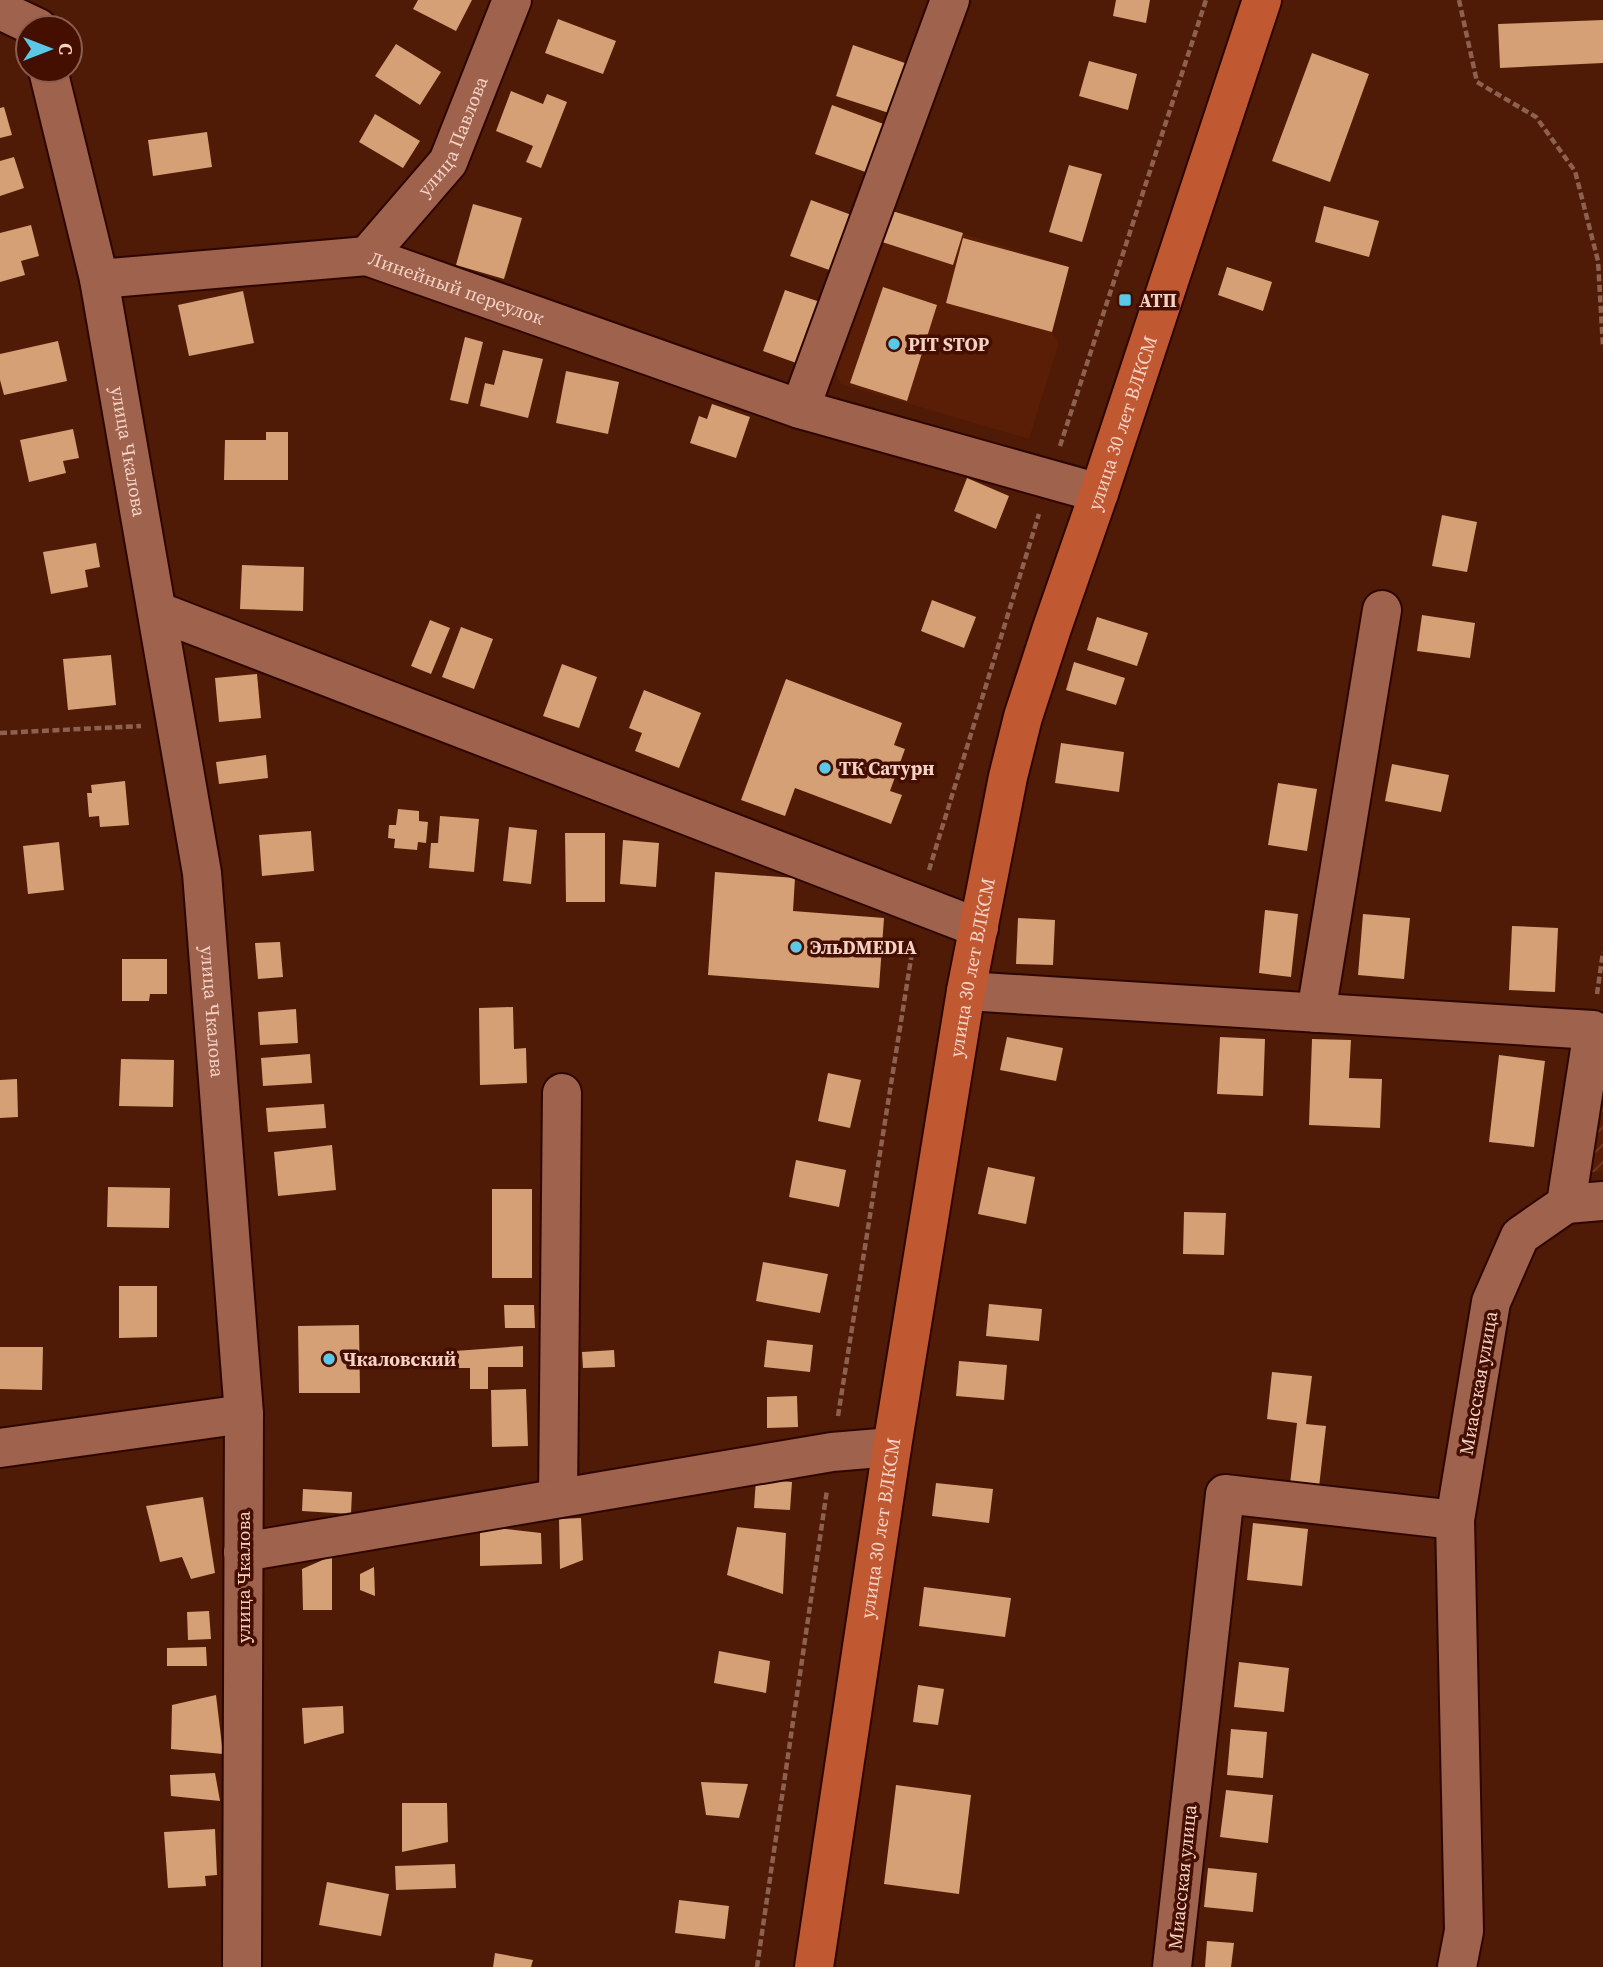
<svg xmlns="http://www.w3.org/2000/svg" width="1603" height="1967" font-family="'Source Serif 4',serif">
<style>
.built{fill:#5a1d05}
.industrial{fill:url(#industrial-furrows)}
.building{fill:#d5a075}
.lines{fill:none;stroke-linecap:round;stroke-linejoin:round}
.minor-casing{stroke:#2e0600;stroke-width:42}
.major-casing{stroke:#2e0600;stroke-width:42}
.path{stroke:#8e604f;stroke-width:4.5;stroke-dasharray:7 3.5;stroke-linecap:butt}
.minor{stroke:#9e624d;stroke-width:38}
.major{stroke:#c05931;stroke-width:38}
.poi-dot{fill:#5bc8e7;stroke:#440f00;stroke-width:2.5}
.labels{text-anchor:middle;stroke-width:7;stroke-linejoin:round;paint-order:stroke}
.street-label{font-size:19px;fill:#f5d2c6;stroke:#440f00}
.poi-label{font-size:19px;font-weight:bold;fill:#f5d2c6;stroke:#440f00;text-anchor:start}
</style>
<defs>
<pattern id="industrial-furrows" width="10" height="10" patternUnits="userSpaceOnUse" patternTransform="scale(1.75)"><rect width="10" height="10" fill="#5a1d05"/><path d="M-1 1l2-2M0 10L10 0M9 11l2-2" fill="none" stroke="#723d28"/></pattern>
</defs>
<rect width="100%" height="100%" fill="#4f1a06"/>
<!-- built -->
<path class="built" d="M886,209L1069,267L1052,332L1059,343L1029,439L841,384L826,356Z"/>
<!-- industrial -->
<path class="industrial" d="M1603,1038V1171L1585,1173Z"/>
<!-- building -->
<path class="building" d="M418,0H472L456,31L413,9Z
M1116,0H1150L1146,23L1113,16Z
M558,19L616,41L603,74L545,53Z
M1603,20V63L1500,68L1498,24Z
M396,44L441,72L420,105L375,76Z
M853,45L905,63L889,113L836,96Z
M1312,53L1369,74L1330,182L1272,161Z
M1089,61L1137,74L1128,110L1079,96Z
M511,91L543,104L547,94L567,102L541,168L526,162L533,146L496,131Z
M832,105L889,126L871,174L815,154Z
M4,107L12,135L0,138V108Z
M375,114L420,141L403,168L359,142Z
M207,132L212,167L153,176L148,140Z
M14,157L24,188L0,196V161Z
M1069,165L1102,174L1082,242L1049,232Z
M811,200L857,217L835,272L790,256Z
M473,204L522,218L504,279L456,265Z
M1324,206L1379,221L1369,257L1315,242Z
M886,209L963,233L953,265L876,240Z
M31,225L39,256L21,261L25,275L0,282V233Z
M963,238L1069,267L1052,332L946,303Z
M1227,267L1272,282L1263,311L1218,295Z
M883,287L937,305L907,401L850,383Z
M785,290L820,302L799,364L763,351Z
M243,291L254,343L189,356L178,305Z
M465,337L483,342L468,404L450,400Z
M58,341L67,381L4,395L0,380V354Z
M503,350L543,359L528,418L480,406L485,383L494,385Z
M566,371L619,382L608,434L556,423Z
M712,404L750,417L736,458L690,443L699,416L707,419Z
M73,429L79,458L63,461L66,473L29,482L20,440Z
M266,432H288V480H224L225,440H266Z
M967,478L1009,496L996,529L954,511Z
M1442,515L1477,522L1467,572L1432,566Z
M96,543L100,567L85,570L88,587L51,594L43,552Z
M242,565L304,567L303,611L240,609Z
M932,600L976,617L964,648L921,631Z
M1422,615L1475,623L1470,658L1417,651Z
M1097,617L1148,633L1137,666L1087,650Z
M430,620L450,628L431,674L411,666Z
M461,627L493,639L474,689L442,677Z
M111,655L116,705L68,710L63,659Z
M1074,662L1125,678L1116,705L1066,690Z
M562,664L597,677L579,728L543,716Z
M257,674L261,718L219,722L215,678Z
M786,679L902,723L894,745L905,749L890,791L902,795L891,824L795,788L785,816L741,800Z
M644,690L701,713L679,768L635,751L642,733L629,728Z
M1061,743L1124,752L1119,792L1055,783Z
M266,755L268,778L219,784L216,762Z
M1392,764L1449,775L1441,812L1385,801Z
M125,781L129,825L100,827L99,816L89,817L87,793H92L91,785Z
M1278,783L1317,789L1307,851L1268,845Z
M398,809L419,811V821L428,822L426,843L418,842L417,850L394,848L395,839L388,838L389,825H396Z
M440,816L479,819L474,872L429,868L431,843H438Z
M509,827L537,830L531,884L503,881Z
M311,831L314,871L262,876L259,835Z
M565,833H605V902H566Z
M623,840L659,843L656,887L620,884Z
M59,842L64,890L28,894L23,846Z
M715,872L795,878L793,911L884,918L879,988L708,975Z
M1265,910L1298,914L1291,977L1259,973Z
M1363,914L1410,918L1404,979L1358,975Z
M1018,918L1055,920L1053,965L1016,964Z
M1512,926L1558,928L1555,992L1509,990Z
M280,942L283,977L258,979L255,943Z
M122,959H167V994H150L149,1001H122Z
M513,1007L514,1049L526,1048L527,1083L480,1085L479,1008Z
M296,1009L298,1043L260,1045L258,1012Z
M1007,1037L1063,1048L1056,1081L1000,1070Z
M1220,1037L1265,1039L1263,1096L1217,1094Z
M1312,1039L1351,1040L1349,1078L1382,1079L1380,1128L1309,1125Z
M310,1054L312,1083L263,1086L261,1058Z
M1499,1055L1545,1061L1534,1147L1489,1142Z
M121,1059L174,1060L173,1107L119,1106Z
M828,1073L861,1080L850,1128L818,1121Z
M17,1079L18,1117L0,1118V1080Z
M324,1104L326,1128L268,1132L266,1108Z
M332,1145L336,1190L278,1196L274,1152Z
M796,1160L846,1170L839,1207L789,1197Z
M988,1167L1035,1177L1026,1224L978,1214Z
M108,1187L170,1188L169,1228L107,1227Z
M492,1189H532V1278H492Z
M1184,1212L1226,1213L1224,1255L1183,1254Z
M763,1262L828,1274L820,1313L756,1301Z
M119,1286H157V1337L119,1338Z
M989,1304L1042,1309L1039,1341L986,1336Z
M504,1305H534L535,1328H505Z
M359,1325L360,1393H299L298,1326Z
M767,1340L813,1345L810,1372L764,1367Z
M523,1346V1367H488V1389H470V1368H455V1351Z
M0,1347H43L42,1390L0,1389Z
M614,1350L615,1367L583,1368L582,1352Z
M959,1361L1007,1365L1004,1400L956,1396Z
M1272,1372L1312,1376L1306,1424L1326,1426L1319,1487L1290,1484L1297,1423L1267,1419Z
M526,1389L528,1446L492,1447L491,1390Z
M797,1396L798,1427L767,1428V1397Z
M756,1479L792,1482L790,1510L754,1508Z
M936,1483L993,1489L989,1523L932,1516Z
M303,1489L352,1492L351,1514L302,1511Z
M203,1497L215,1573L191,1579L182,1557L160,1562L146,1506Z
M581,1518L583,1560L560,1569L559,1519Z
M1253,1523L1308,1529L1302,1586L1247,1580Z
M480,1526L541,1533L542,1564L480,1566Z
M737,1527L786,1533L783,1594L727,1575Z
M332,1556V1610H303L302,1569Z
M374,1567L375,1596L360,1590V1574Z
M924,1587L1011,1598L1005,1637L919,1626Z
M209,1611L211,1639L188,1640L187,1612Z
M206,1647L207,1666H167V1648Z
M719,1651L770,1661L766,1693L714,1683Z
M1239,1662L1289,1668L1284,1712L1234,1707Z
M918,1685L944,1689L938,1725L913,1722Z
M216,1695L223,1754L171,1749L172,1705Z
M343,1706L344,1733L304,1744L302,1708Z
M1231,1729L1267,1732L1263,1778L1227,1775Z
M215,1773L220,1801L171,1796L170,1775Z
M701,1782L748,1784L739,1818L706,1815Z
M896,1785L971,1795L959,1894L884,1884Z
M1226,1790L1273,1795L1268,1843L1220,1837Z
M402,1803H447L448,1842L402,1852Z
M215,1829L217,1875L205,1876L206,1886L168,1888L164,1832Z
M455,1864L456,1888L396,1890L395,1866Z
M1208,1868L1257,1873L1253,1912L1204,1907Z
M327,1882L389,1894L381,1936L319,1925Z
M679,1900L729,1906L725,1939L675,1933Z
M1207,1941L1234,1943L1231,1967H1205Z
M495,1953L533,1960L531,1967H493Z"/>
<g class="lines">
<defs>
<g id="minor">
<path d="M0,10L38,28"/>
<path id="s1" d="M48,70L99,279L202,873L244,1414L242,1967"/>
<path id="s2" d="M367,256L448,162L512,0"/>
<path id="s3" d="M99,279L367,256L800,409L1099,493"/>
<path d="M800,409L950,0"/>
<path d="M157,611L979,928"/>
<path d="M966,991L1593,1030L1566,1204L1520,1236L1491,1302L1455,1520L1225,1494L1172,1967"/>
<path d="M1316,1013L1382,610"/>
<path d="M1566,1204L1603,1201"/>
<path d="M0,1448L244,1414"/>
<path d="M558,1498L562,1093"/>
<path d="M1455,1520L1464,1931L1457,1967"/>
<path d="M243,1552L832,1452L892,1447"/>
</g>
<g id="major">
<path id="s4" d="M814,1967L892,1447L966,991L1008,777L1023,717L1052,628L1099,493L1262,0"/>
</g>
</defs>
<!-- minor casing -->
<use href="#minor" class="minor-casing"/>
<!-- major casing -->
<use href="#major" class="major-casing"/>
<!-- path -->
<path class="path" d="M1459,0L1477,82L1536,117L1575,171L1598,261L1603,347
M1060,446L1206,0
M0,733L141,726
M929,870L1039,514
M1597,994L1603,952
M838,1416L914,940
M757,1967L827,1490"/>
<!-- minor -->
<use href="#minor" class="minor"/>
<!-- major -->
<use href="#major" class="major"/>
</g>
<!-- markers -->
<g class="poi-dot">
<rect x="1118" y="293" width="14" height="14" rx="3.5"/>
<circle cx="894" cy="344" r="7"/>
<circle cx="825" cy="768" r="7"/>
<circle cx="796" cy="947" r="7"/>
<circle cx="329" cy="1359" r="7"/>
</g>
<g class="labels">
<!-- street labels -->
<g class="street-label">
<text dy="7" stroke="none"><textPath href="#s2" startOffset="149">улица Павлова</textPath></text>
<text dy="7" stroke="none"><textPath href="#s3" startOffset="364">Линейный переулок</textPath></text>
<text dy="7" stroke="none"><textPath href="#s4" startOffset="1578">улица 30 лет ВЛКСМ</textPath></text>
<text dy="7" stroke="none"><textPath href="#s1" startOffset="390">улица Чкалова</textPath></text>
<text dy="7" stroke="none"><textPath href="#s4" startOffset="1012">улица 30 лет ВЛКСМ</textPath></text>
<text dy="7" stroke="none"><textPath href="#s1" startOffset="957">улица Чкалова</textPath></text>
<text transform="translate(1478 1383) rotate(-80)" y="7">Миасская улица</text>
<text dy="7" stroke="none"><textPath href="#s4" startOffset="444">улица 30 лет ВЛКСМ</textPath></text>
<text transform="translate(243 1577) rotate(-90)" y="7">улица Чкалова</text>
<text transform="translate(1182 1877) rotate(-84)" y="7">Миасская улица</text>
</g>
<!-- poi labels -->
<g class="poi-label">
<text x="1139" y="307">АТП</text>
<text x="908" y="351">PIT STOP</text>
<text x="839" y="775">ТК Сатурн</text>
<text x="810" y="954">ЭльDMEDIA</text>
<text x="343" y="1366">Чкаловский</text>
</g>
</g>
<!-- north arrow -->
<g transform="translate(49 49) rotate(90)"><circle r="33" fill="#440f00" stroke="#8b5d4f" stroke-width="2"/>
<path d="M0-5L12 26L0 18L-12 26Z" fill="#5bc8e7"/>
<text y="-10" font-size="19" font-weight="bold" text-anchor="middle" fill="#f5d2c6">С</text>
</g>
</svg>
